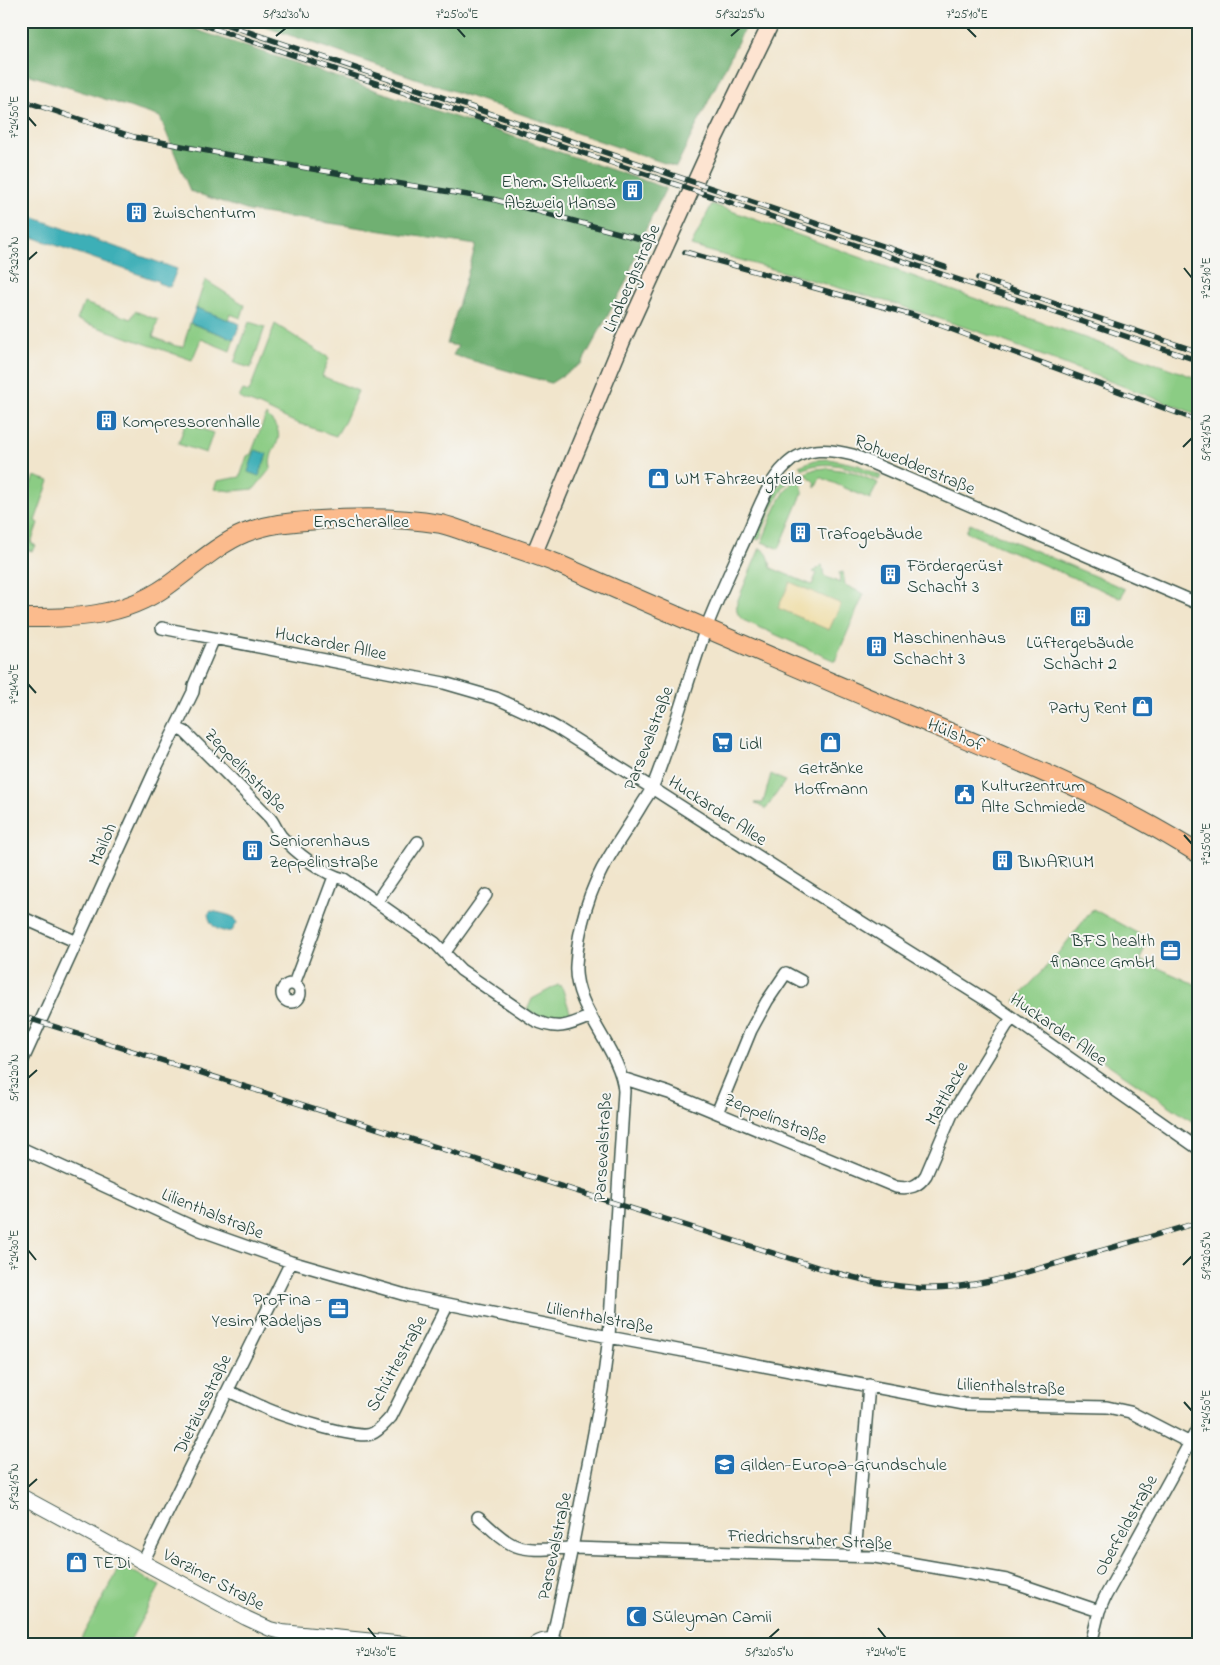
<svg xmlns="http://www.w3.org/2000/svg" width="1220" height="1665" font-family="'Indie Flower',sans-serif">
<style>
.green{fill:#8bcc84;stroke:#55845c}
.forest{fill:#70b072;stroke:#487653}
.sand{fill:#eeda9e;stroke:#868c69}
.water{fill:#3eafb7;stroke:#2e7676}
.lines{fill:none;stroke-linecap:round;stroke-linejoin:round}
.minor-casing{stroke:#3e564b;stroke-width:14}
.tertiary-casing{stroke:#3e564b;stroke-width:16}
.secondary-casing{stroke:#3e564b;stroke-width:18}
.primary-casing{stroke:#3e564b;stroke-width:20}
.minor{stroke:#fff;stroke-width:11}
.tertiary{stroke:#fff;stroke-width:14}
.secondary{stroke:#fde4d1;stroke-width:15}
.primary{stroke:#fbbb8d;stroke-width:18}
.rail-casing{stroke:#1f3d34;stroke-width:5.5}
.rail{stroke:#f6f6f2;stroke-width:4;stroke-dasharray:11;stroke-linecap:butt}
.ticks{fill:none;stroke:#1f3d34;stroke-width:2}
.labels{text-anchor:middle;stroke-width:4;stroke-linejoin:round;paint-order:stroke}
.poi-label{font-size:18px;fill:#1f3d34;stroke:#f6f6f2;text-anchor:start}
.street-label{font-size:18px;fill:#1f3d34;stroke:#f6f6f2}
.neatline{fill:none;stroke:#1f3d34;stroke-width:2}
.ticks-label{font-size:12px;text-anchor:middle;fill:#1f3d34}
</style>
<rect width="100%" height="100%" fill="#f6f6f2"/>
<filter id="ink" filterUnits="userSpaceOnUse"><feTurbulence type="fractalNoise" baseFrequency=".02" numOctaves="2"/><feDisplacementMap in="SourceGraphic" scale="10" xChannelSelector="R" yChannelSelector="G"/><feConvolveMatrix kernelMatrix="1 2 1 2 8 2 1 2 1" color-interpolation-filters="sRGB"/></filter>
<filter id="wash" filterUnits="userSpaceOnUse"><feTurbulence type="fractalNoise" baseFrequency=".0096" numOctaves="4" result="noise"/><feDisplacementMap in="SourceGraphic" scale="20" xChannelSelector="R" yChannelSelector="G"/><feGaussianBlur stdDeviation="1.12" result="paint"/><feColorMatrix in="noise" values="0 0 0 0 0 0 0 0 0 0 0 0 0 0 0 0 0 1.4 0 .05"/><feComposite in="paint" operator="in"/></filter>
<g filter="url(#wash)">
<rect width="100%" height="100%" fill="#f1e5cc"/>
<!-- green -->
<path class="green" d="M712,204L1199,379V415L985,334L892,303L691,246Z
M205,280L245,305L241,318L230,314L228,320L196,308Z
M84,303L131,319L135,311L158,320L153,337L176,346L183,347L190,323L234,339L230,351L201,339L192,360L77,320Z
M249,322L265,327L251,368L234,363Z
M275,324L329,358L322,376L358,391L345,421L336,436L294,422L260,406L239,398L243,390L249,392Z
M266,415C294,441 266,445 271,468L254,489L232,491L214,489L217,481L240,477L247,456L251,454Z
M186,423L213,433L206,453L178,444Z
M829,459L858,465L881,476L879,480C854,469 830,458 803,469L799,466L815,460Z
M827,468L853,472L878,483L870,499L820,477L815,488V483L805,473L815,469Z
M790,473L793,476C776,494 768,517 759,540L754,538C764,514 772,491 790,473Z
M34,476L49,481L35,521L38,523L31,543L36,546L32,551L21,548V511Z
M796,479L801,484L803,492L779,549L762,542C771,520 778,495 796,479Z
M970,523L1125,589L1121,598L966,532Z
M760,548C769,553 769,558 771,568L812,585L817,573L813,572L822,565L824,576L840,583L839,573L843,572L845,585L864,594L835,661L743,620C737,615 736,611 737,602Z
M771,774L785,781L766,809L755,803H763Z
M1093,909L1148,939L1140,960L1199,986L1196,997L1199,998V1126L1015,1001L1055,957Z
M558,985L561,986L563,990L571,1015C554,1026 543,1019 527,1010L532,999Z
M121,1565L160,1586L128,1644H78Z"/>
<!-- forest -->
<path class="forest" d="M21,21H170L666,188L643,235L626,282L582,363L551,383L453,355L458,346L447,344L476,245L249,211L190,191L160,117L21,72Z
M248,21H748L676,167Z"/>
<!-- sand -->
<path class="sand" d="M790,582L841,604L829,630L778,608Z"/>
<!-- water -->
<path class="water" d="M21,213L177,269L170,287L158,283V281L21,233Z
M196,308L240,324L234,339L190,323Z
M255,450L267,454L259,476L248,472Z
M211,911C217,912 230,915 235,918L237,923L232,931C219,933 210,927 208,914Z"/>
</g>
<g filter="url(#ink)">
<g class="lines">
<defs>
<path id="minor" d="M162,628L444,683L496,698L535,716L557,728L652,788L831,903L994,1005L1199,1149
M176,728L185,732C213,760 241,788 269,817C274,822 276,830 281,836C295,852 323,874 344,879L435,943L461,970L534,1020C557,1031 568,1026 591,1016
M377,901L418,842
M21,917L77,942
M445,952L486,895
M282 993a9 9 0 1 1 18 0a9 9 0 1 1-18 0Z
M294,984L334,877
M21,1064L157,766L193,692L194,685L214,638
M622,1078L669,1093L896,1187C910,1189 918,1187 926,1175L952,1114L1006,1026L1013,1018
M717,1113L751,1030L767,1001L786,973L801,981
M21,1148L200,1230L291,1262L409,1296L609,1337L964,1404L1107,1407L1130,1412L1190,1443
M228,1391C240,1396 251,1402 263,1407C279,1415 357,1440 371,1434C379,1431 385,1423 391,1417L448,1304
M478,1517C490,1527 502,1541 516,1546C533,1552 555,1548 572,1548L875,1557L1007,1580L1099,1611
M855,1555L869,1385
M143,1562L291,1262
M552,1640L572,1548L593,1438L602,1390L609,1337L624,1091C621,1049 573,1009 576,965C578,928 589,889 609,857C619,840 631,823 641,806C645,799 650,793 653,786C673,736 687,682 705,631C717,599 732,568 746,537C757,513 766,484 786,465C805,446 830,449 853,455L1199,604
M1091,1644L1099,1611L1105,1597L1199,1426"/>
<path id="tertiary" d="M21,1496L246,1618L270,1629L282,1632L406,1644
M536,1644C544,1639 551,1639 559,1644"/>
<path id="secondary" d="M534,554L622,342L716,136L772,21"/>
<path id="primary" d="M21,618C75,618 121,618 167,586C191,569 218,544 245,533C270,523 293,522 319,520C360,517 401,517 441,524C454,527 468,533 480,537C506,545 531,553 556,563C668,612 780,661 892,708C996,752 1103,793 1199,854"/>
</defs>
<!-- minor casing -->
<use href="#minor" class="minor-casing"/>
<!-- tertiary casing -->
<use href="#tertiary" class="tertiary-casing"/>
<!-- secondary casing -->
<use href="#secondary" class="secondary-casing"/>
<!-- primary casing -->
<use href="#primary" class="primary-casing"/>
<!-- minor -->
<use href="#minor" class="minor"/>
<!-- tertiary -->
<use href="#tertiary" class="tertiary"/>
<!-- secondary -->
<use href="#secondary" class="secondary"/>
<!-- primary -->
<use href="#primary" class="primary"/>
<defs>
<path id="rail" d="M192,21L1199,361
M216,21L945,267
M21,100L134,137L229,155L492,199L641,239
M685,252L913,315L1199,421
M978,278L1199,352
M21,1016L833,1272C861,1280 890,1286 919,1288C973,1290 1024,1273 1075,1258C1116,1246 1158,1235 1199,1222"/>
</defs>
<!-- rail casing -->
<use href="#rail" class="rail-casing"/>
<!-- rail -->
<use href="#rail" class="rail"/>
</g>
</g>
<!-- ticks -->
<path class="ticks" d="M457,28L465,37M967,28L976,37M276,36L286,28M731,36L740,28M28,117L36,126M28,260L37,252M1184,268L1192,278M1183,447L1192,438M28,684L36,693M1184,835L1192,844M28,1078L37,1070M28,1250L36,1260M1183,1265L1192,1256M1184,1402L1192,1411M28,1487L37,1479M368,1628L376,1638M878,1628L886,1638M769,1638L779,1629"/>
<!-- icons -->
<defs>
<symbol id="building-square" viewBox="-11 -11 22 22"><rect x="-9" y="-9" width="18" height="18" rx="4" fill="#1f6fb2" stroke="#f6f6f2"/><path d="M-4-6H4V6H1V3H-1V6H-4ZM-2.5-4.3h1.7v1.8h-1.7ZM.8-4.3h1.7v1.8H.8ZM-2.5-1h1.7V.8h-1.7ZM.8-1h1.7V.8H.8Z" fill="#fff"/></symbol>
<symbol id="shop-square" viewBox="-11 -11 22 22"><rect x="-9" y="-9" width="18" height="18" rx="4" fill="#1f6fb2" stroke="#f6f6f2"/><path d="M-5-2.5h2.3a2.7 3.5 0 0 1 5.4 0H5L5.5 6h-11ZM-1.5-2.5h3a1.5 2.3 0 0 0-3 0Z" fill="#fff"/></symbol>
<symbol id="supermarket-square" viewBox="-11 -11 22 22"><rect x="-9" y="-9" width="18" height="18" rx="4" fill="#1f6fb2" stroke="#f6f6f2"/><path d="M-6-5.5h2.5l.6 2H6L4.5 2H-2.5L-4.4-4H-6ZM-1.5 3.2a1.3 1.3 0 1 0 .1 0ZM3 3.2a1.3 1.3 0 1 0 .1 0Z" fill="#fff"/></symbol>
<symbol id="civic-square" viewBox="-11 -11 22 22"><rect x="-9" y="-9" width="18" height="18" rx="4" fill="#1f6fb2" stroke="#f6f6f2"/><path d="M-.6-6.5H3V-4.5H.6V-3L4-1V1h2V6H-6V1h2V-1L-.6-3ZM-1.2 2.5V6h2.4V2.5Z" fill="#fff"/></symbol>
<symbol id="office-square" viewBox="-11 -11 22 22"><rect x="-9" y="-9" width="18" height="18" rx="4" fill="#1f6fb2" stroke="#f6f6f2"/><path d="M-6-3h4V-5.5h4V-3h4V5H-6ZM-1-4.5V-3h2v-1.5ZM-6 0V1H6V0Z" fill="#fff"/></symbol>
<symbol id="school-square" viewBox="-11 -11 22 22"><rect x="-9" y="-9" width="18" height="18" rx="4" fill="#1f6fb2" stroke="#f6f6f2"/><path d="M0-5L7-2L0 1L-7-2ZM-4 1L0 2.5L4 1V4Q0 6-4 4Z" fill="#fff"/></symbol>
<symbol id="mosque-square" viewBox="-11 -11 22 22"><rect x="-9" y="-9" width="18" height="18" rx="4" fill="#1f6fb2" stroke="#f6f6f2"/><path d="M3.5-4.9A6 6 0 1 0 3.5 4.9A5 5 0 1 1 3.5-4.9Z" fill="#fff"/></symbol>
</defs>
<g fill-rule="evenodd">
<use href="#building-square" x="620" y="178" width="25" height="25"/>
<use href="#building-square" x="124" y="200" width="25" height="25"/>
<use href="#building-square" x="94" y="408" width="25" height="25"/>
<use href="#shop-square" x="646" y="466" width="25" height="25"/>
<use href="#building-square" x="788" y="520" width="25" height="25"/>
<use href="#building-square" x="878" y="562" width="25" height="25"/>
<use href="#building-square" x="1068" y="604" width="25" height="25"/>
<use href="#building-square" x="864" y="634" width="25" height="25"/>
<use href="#shop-square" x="1130" y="694" width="25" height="25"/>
<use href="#shop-square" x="818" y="730" width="25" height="25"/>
<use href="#supermarket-square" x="710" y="730" width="25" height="25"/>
<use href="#civic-square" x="952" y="782" width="25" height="25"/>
<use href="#building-square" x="240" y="838" width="25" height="25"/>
<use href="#building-square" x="990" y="848" width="25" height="25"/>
<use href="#office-square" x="1158" y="938" width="25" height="25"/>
<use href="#office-square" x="326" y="1296" width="25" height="25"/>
<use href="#school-square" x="712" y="1452" width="25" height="25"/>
<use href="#shop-square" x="64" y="1550" width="25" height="25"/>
<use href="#mosque-square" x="624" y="1604" width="25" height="25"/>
</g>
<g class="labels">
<!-- poi labels -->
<g class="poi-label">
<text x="616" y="187" text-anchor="end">Ehem. Stellwerk<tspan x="616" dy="21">Abzweig Hansa</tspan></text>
<text x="152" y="218">Zwischenturm</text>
<text x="122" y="427">Kompressorenhalle</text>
<text x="675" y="484">WM Fahrzeugteile</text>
<text x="817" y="539">Trafogebäude</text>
<text x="907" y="571">Fördergerüst<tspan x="907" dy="21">Schacht 3</tspan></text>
<text x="893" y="643">Maschinenhaus<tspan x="893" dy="21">Schacht 3</tspan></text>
<text x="1080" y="648" text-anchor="middle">Lüftergebäude<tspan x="1080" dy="21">Schacht 2</tspan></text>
<text x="1127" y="713" text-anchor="end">Party Rent</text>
<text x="739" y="749">Lidl</text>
<text x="831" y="773" text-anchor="middle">Getränke<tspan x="831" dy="21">Hoffmann</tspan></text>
<text x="981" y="791">Kulturzentrum<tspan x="981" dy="21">Alte Schmiede</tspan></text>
<text x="269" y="846">Seniorenhaus<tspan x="269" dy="21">Zeppelinstraße</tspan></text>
<text x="1018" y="867">BINARIUM</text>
<text x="1155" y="946" text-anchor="end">BFS health<tspan x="1155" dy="21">finance GmbH</tspan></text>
<text x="322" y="1305" text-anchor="end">ProFina -<tspan x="322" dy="21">Yesim Radeljas</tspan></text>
<text x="740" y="1470">Gilden-Europa-Grundschule</text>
<text x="93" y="1568">TEDi</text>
<text x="652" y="1622">Süleyman Camii</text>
</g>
<!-- street labels -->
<g class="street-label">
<text transform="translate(631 278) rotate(-66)" y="6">Lindberghstraße</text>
<text transform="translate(915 464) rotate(23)" y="6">Rohwedderstraße</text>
<text x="361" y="527">Emscherallee</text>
<text transform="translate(331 643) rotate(11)" y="6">Huckarder Allee</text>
<text transform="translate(956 734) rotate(23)" y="6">Hülshof</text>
<text transform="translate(648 738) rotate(-69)" y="6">Parsevalstraße</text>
<text transform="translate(246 770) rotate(46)" y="6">Zeppelinstraße</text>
<text transform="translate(718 810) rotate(33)" y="6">Huckarder Allee</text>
<text transform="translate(102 844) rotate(-66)" y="6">Mailoh</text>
<text transform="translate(1059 1029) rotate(35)" y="6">Huckarder Allee</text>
<text transform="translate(946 1093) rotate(-61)" y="6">Mattlacke</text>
<text transform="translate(776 1118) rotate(22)" y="6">Zeppelinstraße</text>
<text transform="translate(602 1147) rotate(-87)" y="6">Parsevalstraße</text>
<text transform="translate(213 1213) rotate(22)" y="6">Lilienthalstraße</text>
<text transform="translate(600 1317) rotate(11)" y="6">Lilienthalstraße</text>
<text transform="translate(396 1363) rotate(-61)" y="6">Schüttestraße</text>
<text transform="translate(1011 1386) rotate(3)" y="6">Lilienthalstraße</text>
<text transform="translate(202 1404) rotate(-64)" y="6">Dietziusstraße</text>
<text transform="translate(1125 1525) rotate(-61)" y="6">Oberfeldstraße</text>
<text transform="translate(810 1539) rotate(3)" y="6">Friedrichsruher Straße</text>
<text transform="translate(554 1546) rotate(-78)" y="6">Parsevalstraße</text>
<text transform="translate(214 1579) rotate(28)" y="6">Varziner Straße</text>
</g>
</g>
<!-- margin -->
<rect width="1220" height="1665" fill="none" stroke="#f6f6f2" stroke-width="55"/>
<rect x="28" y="28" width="1164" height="1610" class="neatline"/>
<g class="ticks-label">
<text x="286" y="18">51°32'30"N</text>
<text x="457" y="18">7°25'00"E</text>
<text x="740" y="18">51°32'25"N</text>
<text x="967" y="18">7°25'10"E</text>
<text transform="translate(14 117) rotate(-90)" y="4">7°24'50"E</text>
<text transform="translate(14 260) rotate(-90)" y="4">51°32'30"N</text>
<text transform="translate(1206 278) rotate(-90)" y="4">7°25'10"E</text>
<text transform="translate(1206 438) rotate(-90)" y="4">51°32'15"N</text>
<text transform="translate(14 684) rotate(-90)" y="4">7°24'40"E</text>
<text transform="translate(1206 844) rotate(-90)" y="4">7°25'00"E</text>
<text transform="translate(14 1078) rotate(-90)" y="4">51°32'20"N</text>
<text transform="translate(14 1250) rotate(-90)" y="4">7°24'30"E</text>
<text transform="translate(1206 1256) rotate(-90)" y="4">51°32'05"N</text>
<text transform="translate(1206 1411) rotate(-90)" y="4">7°24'50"E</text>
<text transform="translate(14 1487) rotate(-90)" y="4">51°32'15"N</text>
<text x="376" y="1656">7°24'30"E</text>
<text x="769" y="1656">51°32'05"N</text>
<text x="886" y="1656">7°24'40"E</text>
</g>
</svg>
